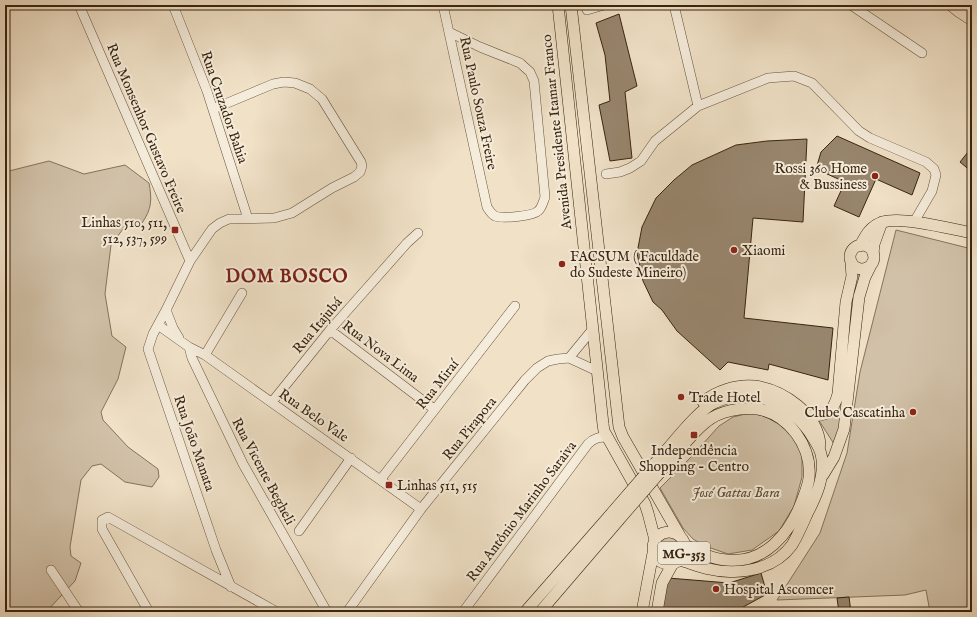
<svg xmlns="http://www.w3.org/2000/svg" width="977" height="617" font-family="'IM FELL English',serif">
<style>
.green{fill:#d1c1a8;stroke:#85725b}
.building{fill:#98866e;stroke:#39240e}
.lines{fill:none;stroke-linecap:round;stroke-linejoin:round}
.minor-casing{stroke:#67533c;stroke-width:10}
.major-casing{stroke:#39240e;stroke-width:12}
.minor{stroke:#f5ecdb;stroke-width:9}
.major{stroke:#f0e1c7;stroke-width:11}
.major-bridge-casing{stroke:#39240e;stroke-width:12;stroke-linecap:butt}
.major-bridge{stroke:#f0e1c7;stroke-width:11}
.poi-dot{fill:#8f2418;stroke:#f5ecdb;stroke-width:1.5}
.labels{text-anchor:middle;stroke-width:4;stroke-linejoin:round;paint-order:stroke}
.shield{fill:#f5ecdb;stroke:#71604c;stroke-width:1}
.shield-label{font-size:13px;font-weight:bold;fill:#39240e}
.street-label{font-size:14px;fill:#39240e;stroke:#f5ecdb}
.poi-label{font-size:14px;fill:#39240e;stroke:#f5ecdb;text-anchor:start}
.park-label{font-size:14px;font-style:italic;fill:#5f4b34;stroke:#f5ecdb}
.district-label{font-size:18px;font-weight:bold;letter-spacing:1px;fill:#7a1f14;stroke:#f5ecdb}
</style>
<rect width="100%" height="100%" fill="#f0e1c7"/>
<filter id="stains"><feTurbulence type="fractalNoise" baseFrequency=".005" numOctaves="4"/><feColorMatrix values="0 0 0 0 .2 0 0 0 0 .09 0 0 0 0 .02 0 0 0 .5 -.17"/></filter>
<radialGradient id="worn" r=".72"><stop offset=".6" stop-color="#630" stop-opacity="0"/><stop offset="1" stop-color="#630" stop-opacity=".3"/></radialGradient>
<!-- green -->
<path class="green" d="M49,161L84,174L125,165L149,183C152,199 152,209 142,223L129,221L111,245L105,294L112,336L126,347L118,379L101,412L103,420L128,447L158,469L159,477L152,487L125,482L101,464L92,466L81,480L70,547L71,556L81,563L75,581L46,612H5V172Z
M896,230L972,249V612H930L926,590L905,595L777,600L820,533L847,453L860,372Z
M856,275L861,277L842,427L834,444L818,419L833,413L850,302Z
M750,413L764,416L774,420L790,433L802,454V477L794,506L779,531L752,550L728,554L705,546L693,539L683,528L660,488L691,457L719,426L733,417Z
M656 547a12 12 0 1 1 24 0a12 12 0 1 1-24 0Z"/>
<!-- building -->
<path class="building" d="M960,5H972V12L963,9Z
M619,14L637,86L625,92L632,158L610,161L599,105L610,101L605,55L596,23Z
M837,136L920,173L912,195L876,179L859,217L834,206L845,182L816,169L821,152Z
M807,139L803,222L753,218L744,318L833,328L828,380L769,364L768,370L728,362L720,370L677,331L662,310L653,302L643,281L637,253L642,227L656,198L674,180L692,165L736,145L767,141Z
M972,147V172L960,162Z
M761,573L767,594L734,612H690L662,609L668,578L729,583Z
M849,597L851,612H839L837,598Z"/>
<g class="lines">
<defs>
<path id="minor" d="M79,5L190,261
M173,5L207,91L248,219
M443,5L487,207C489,210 491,214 495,216C502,219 533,216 538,211C542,208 543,202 545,197L534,81L530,72L520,63L480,47L449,32
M674,5L698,106
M851,5L922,53
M587,10L604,5
M213,109L273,84L284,82L295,83L310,89L322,99L361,162L362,166L360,172L354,177L332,188L292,213L274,218L229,219L220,223L212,229L190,261L166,310L153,334L148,349L216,550L231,587
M606,174L620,172L630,168L641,161L655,141L698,106L768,78L794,76L812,83L859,131L870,138L926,162L934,169L936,175L932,191L914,222
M166,310L173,328L179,338
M158,325L189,347L192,358L243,464L327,612
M330,330L434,409
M189,347L205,355L421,509
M205,355L242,293
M569,358L592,330
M272,402L330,330L407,243L418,233
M381,479L515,306
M299,531L351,458
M51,570L79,612
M149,612L102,529V520L108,517L277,612
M347,612L421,509L525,380L537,368L548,361L558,359L569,358L597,371
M463,612L588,444C594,438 599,437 608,437"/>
<path id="major" d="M558,5L603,424L604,431L645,504L648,513L655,540
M571,5L619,427L623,437L680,536
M951,5L958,11L972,20
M850 257a12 12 0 1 1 24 0a12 12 0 1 1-24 0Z
M860,246C865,236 871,225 883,222C902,216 951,229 972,233
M873,254L874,244L882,222
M703,402C716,391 737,384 755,386C784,390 818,414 820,445
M808,416C827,416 833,413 838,394L846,302L852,276L851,263
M661,456C675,441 697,411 714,403C749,386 789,402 810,433C814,440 819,446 821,454C826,474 817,495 808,512C803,523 798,535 792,545C774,570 738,576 709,569C699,567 690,563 680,560
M669,462C681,449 692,433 706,422C719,411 741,407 758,409C789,415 812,446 809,478C808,486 805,493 802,501C790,533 765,564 727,560C712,559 699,552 685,545
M823,475L834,457L844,429L859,297L865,277L871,265
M653 548a16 16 0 1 1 32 0a16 16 0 1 1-32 0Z
M525,612L610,515
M540,612L618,521
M642,612L653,553
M657,612L662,583L672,565"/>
</defs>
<!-- minor casing -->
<use href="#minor" class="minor-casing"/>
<!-- major casing -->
<use href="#major" class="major-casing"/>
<!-- minor -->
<use href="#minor" class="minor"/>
<!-- major -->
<use href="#major" class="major"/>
<defs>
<path id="major-bridge" d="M610,515L661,456
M618,521L669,462"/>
</defs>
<!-- major-bridge casing -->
<use href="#major-bridge" class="major-bridge-casing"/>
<!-- major-bridge -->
<use href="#major-bridge" class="major-bridge"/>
</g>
<!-- markers -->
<g class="poi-dot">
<circle cx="875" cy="176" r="4"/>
<rect x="171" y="226" width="8" height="8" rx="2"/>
<circle cx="734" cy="250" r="4"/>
<circle cx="562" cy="264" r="4"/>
<circle cx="681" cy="397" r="4"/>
<circle cx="913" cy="412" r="4"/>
<rect x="690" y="431" width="8" height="8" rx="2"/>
<rect x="385" y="481" width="8" height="8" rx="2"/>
<circle cx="716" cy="589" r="4"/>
</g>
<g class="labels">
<!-- shield labels -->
<rect class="shield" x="658" y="542" width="52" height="22" rx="3"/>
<g class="shield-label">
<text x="684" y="558">MG-353</text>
</g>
<!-- street labels -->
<g class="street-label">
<text transform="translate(479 103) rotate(78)" y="5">Rua Paulo Souza Freire</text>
<text transform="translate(225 107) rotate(71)" y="5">Rua Cruzador Bahia</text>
<text transform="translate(147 128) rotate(67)" y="5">Rua Monsenhor Gustavo Freire</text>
<text transform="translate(556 132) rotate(-96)" y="5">Avenida Presidente Itamar Franco</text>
<text transform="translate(317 325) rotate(-50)" y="5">Rua Itajubá</text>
<text transform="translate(381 351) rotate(37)" y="5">Rua Nova Lima</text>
<text transform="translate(437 384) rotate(-52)" y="5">Rua Miraí</text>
<text transform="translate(314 415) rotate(35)" y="5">Rua Belo Vale</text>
<text transform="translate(469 428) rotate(-51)" y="5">Rua Pirapora</text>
<text transform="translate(195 443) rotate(71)" y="5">Rua João Manata</text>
<text transform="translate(264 471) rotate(62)" y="5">Rua Vicente Begheli</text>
<text transform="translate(521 511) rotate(-53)" y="5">Rua Antônio Marinho Saraiva</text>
</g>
<!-- poi labels -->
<g class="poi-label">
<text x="867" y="173" text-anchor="end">Rossi 360 Home<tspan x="867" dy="16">&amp; Bussiness</tspan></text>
<text x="167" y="227" text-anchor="end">Linhas 510, 511,<tspan x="167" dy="16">512, 537, 599</tspan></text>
<text x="742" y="255">Xiaomi</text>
<text x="570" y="261">FACSUM ( Faculdade<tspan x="570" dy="16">do Sudeste Mineiro)</tspan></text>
<text x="689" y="402">Trade Hotel</text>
<text x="905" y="417" text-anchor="end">Clube Cascatinha</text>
<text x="694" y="455" text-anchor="middle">Independência<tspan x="694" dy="16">Shopping - Centro</tspan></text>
<text x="397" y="490">Linhas 511, 515</text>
<text x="724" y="594">Hospital Ascomcer</text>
</g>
<!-- park labels -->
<g class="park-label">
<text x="736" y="497">José Gattas Bara</text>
</g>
<!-- district labels -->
<g class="district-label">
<text x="287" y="282">DOM BOSCO</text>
</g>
</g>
<!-- margin -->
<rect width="977" height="617" fill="none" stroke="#f0e1c7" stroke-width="20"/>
<rect x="6" y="6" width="965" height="605" fill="none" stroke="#39240e" stroke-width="2"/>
<rect x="10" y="10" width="957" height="597" fill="none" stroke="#39240e"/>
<rect width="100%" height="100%" filter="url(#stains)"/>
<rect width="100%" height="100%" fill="url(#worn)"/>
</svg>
